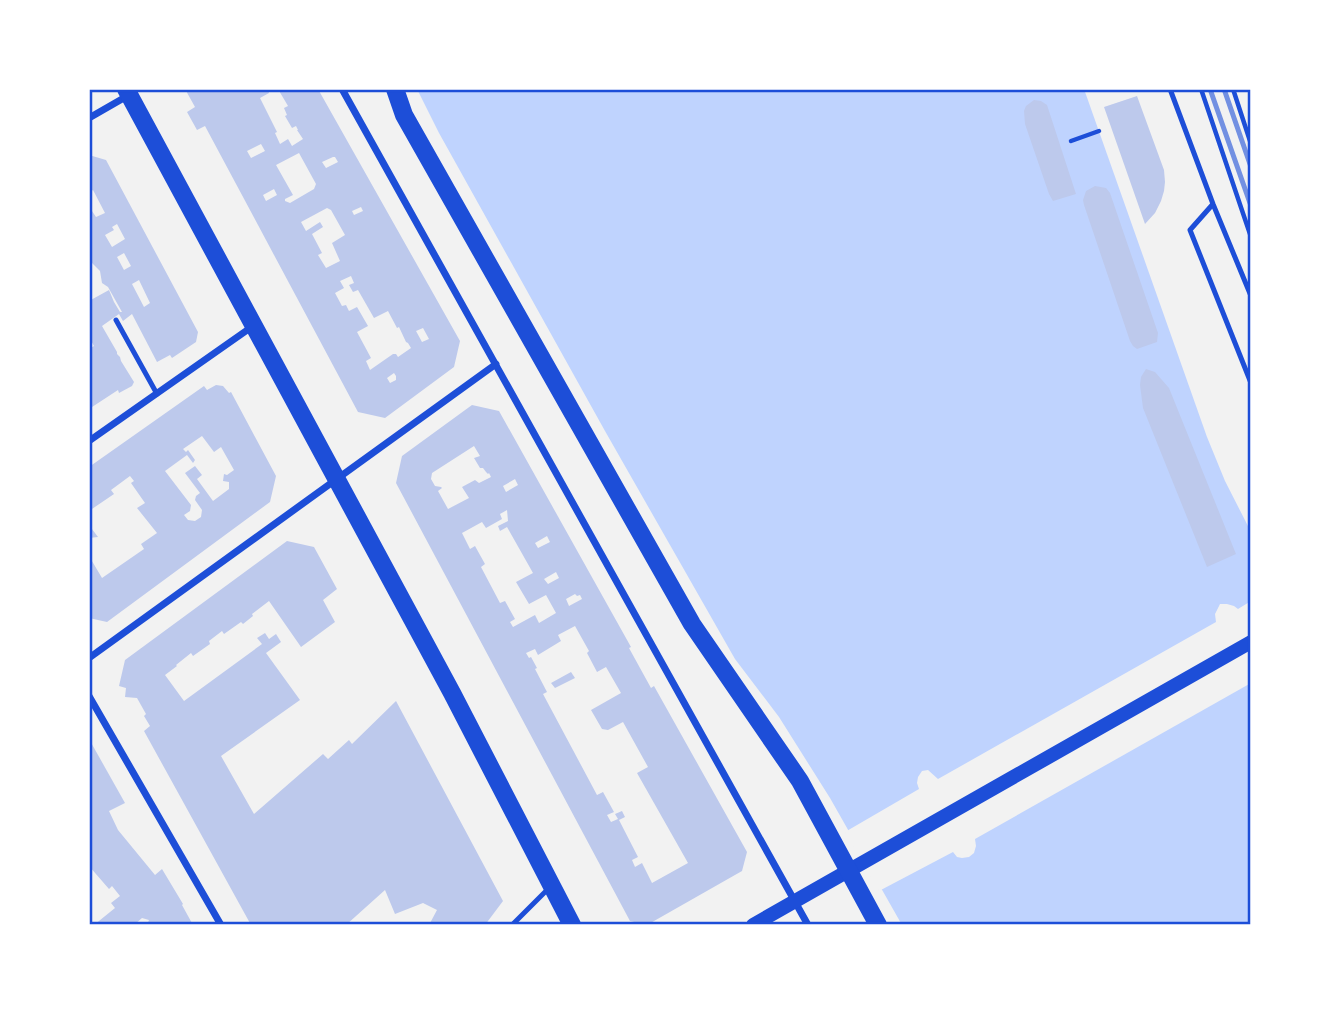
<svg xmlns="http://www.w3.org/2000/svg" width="1340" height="1014" font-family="'Work Sans',sans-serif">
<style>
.water{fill:#bfd3fe}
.pier{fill:#f2f2f2}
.building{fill:#bdc9ec;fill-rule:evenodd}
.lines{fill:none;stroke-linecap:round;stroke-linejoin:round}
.path{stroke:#1d4ed8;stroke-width:4.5}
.service{stroke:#1d4ed8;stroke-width:5}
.minor{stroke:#1d4ed8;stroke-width:7}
.secondary{stroke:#1d4ed8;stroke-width:14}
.primary{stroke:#1d4ed8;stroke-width:18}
.rail{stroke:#7290e2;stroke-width:5}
.neatline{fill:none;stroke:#1d4ed8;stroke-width:2.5}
</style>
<rect width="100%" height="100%" fill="#f2f2f2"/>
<!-- water -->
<path class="water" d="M417,89H1084L1207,437L1225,481L1251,532V925H902L830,798L779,717L735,659L605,431L439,133Z"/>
<!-- pier -->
<path class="pier" d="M1251,601V683L975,839L976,846L974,853L969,857L962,858L957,857L953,852L879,891L845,832L919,789L917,783L918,777L922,771L928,770L938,779L1216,622L1215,614L1220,604H1227L1234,606L1238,609Z"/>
<!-- building -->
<path class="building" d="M185,89H268L269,93L260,98L277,132L275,133L280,144L288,139L292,146L303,139L297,130H298L296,126L292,128L285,116L287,115L284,108L288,106L278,89H318L460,341L454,367L385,418L358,412L205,126L197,130L187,112L195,107ZM261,144L265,151L251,158L247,151ZM299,153L316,184L314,189L290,203L285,201V199L293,195L276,165ZM333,157H335L338,162L326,168L322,162ZM274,189L277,195L266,201L263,195ZM361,207L363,211L354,215L352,211ZM327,208L331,210L345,235L332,243L340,261L326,268L318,255L322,253L312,234L323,227L320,222L306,231L301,222ZM351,276L354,283L349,285L353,292L358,290L374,318L388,311L397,328L399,327L406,342L408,343L411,348L398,357L396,354H393L370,370L366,361L371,358L357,332L368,326L357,307L349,311L346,305L342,306L335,293L344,288L340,281ZM423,328L429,339L422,342L416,331ZM394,373L396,376V380L390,383L387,378Z
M1137,96L1164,170L1165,182L1164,191L1161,201L1155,213L1145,224L1104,107Z
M1034,100L1041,101L1047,105L1076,194L1053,201L1049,194L1025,124L1024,111L1026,106Z
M89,155L106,160L198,332L196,342L172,358L170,355L157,362L132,314L123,321L119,314L102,326L117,352V354L120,357L121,361L134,382L132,386L119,393L118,390L89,409V349L94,346L89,337V301L109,290L114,302L120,312H122L108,287L102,283L100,271L92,263L89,254V212L92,211L96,217L105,213L93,190L89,193ZM117,224L125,239L112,247L105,235L114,230L112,227ZM124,253L131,266L124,270L117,257ZM139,280L150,303L144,307L132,284Z
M1095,186L1106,188L1110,193L1158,333L1157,342L1137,349L1133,346L1130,341L1084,205L1083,200L1086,191Z
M1146,369L1155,372L1169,388L1236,554L1207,567L1143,408L1140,385L1141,377Z
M216,385L223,386L229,393L231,392L276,476L270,502L107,622L89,618V556L102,578L144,549L141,544L157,533L137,508L145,503L131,483L134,481L130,476L111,490L114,494L89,511V467L204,386L207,390ZM202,436L214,452L221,447L234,470L227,475L224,474L223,481L229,482V489L213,501L197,479L202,475L195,466L185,473L200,493L196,496L195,500L202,510L201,517L195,521L188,520L184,515L190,511L191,505L165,471L187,455L193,463L195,460L188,450L186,452L183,449Z
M472,405L499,411L631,647L629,648L651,688L654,686L747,852L742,871L647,925L630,921L396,483L402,456ZM474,446L480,456L474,458L480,468H483L486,472L488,474L489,473L491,477L479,483L475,480L462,487L469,498L448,509L438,491L442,488L441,487L435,486L431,479L432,473ZM515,479L518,485L506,492L503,486ZM507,510L508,521L498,526L500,531L507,527L533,573L516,582L529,604L546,595L556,613L539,623L535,615L513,627L510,622L515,619L505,601L500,603L481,567L485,564L475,546L470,549L462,533L482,522L486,528L502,519L500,514ZM547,536L550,542L538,548L535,543ZM556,572L559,578L548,584L544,579ZM575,594L577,596L580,595L582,599L569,606L566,599ZM575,626L589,651L587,653L597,672L606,667L621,693L591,710L602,729L608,730L623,722L648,767L637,773L688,863L652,883L642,863L635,867L632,860L638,857L619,820L625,817L622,811L615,814L618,819L611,822L607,815L614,812L603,792L597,795L543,694L547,692L535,669L537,668L531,657L529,658L526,653L535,649L538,655L561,641L558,635Z
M89,525L98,537L89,538Z
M287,541L314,547L337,589L323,600L335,622L301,647L269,601L252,614L253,616L243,624L241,622L224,634L222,631L209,641L210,644L193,656L191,653L176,665L177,666L165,675L184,701L262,644L257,638L265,633L269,639L276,634L281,642L266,653L300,700L221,756L254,814L323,754L328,759L349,740L352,744L396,701L503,901L485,925H429L437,910L423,903L395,914L385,890L346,925H251L144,731L150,726L144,716L146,714L137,698L125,697L126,688L119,686L125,660Z
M571,672L575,678L555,688L551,683Z
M89,739L125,803L109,811L118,830L155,875L162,869L183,904L182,905L193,925H147L149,920L142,918L134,925H94L115,908L111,903L120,896L112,886L109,889L89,866Z"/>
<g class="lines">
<!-- path -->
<path class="path" d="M1201,89L1251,237
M1233,89L1251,144
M1071,141L1099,131"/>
<!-- service -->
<path class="service" d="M1170,89L1213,204L1251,296
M1213,204L1190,230L1251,383
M116,320L157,394
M512,925L549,888"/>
<!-- minor -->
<path class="minor" d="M342,89L808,925
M89,118L129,95
M89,441L253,326
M89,658L496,364
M89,696L221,925"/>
<!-- secondary -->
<path class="secondary" d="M753,925L1251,642"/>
<!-- primary -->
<path class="primary" d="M126,89L452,693L572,925
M395,89L404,115L692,624L800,781L878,925"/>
<!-- rail -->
<path class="rail" d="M1210,89L1251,206
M1224,89L1251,167"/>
</g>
<!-- border -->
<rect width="1340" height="1014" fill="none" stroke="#ffffff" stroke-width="182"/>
<rect x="91" y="91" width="1158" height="832" class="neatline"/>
</svg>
